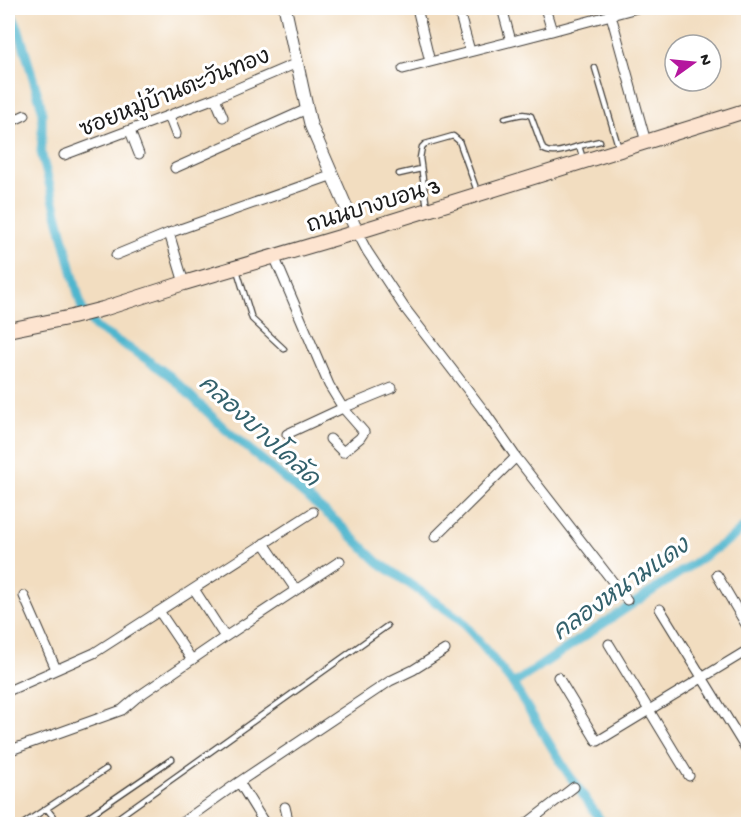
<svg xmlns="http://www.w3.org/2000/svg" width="756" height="832" font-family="'Gochi Hand','Playpen Sans Thai',sans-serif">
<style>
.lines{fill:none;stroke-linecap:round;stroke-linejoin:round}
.canal{stroke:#50b6ce;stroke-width:9}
.service-casing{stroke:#3c3935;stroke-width:7}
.minor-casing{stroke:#3c3935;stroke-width:11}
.tertiary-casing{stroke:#3c3935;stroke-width:14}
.secondary-casing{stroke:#3c3935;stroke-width:16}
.service{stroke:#fff;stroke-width:4.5}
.minor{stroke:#fff;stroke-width:9}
.tertiary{stroke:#fff;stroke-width:12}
.secondary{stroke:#fde4d0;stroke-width:14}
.labels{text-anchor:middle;stroke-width:6;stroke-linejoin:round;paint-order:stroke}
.street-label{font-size:22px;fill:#1c1c1c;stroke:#fff}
.water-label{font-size:24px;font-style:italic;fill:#33616c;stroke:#fff}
</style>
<rect width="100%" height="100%" fill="#fff"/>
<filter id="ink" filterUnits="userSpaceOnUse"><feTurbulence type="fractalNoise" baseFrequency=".0167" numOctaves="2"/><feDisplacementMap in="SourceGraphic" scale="12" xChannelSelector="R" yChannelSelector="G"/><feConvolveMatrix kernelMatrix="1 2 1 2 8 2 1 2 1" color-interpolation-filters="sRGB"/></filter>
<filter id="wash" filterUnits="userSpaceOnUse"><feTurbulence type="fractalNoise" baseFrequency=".008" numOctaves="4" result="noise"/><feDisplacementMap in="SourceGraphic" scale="24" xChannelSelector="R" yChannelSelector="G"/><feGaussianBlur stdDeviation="1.35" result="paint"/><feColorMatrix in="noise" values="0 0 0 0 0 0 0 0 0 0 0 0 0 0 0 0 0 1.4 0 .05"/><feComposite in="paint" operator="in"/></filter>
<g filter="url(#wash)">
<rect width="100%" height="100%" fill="#f2ddc0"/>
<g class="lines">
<!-- canal -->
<path class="canal" d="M8,8L18,27L42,109V137L41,152L82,309L96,328L139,354L170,376L225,429L337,522L378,562L460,619L477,639L513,684L565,769L603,824
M513,684L733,537L748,523"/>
</g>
</g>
<g filter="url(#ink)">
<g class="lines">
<defs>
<path id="service" d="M595,68L619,149
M505,118C514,116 523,112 531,116L543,149C552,156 568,149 579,146L583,159
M579,146L600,141
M399,174L421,169
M427,208L420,158L422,147L425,144L453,136L459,141L477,191
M237,270L252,319L284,349
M47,809L59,824
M23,824L106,769
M77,824L172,759
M109,824L387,626"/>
<path id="minor" d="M417,8L430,62
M458,8L470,51
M502,8L511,41
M545,8L552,31
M609,8L646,142
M403,69L552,31L637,8
M215,98L223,117
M169,116L176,134
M8,123L25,115
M130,131L139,154
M64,155L215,98L297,63
M175,168L307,109
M357,232L367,251L404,307L484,411L516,457L627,600
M169,233L184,283
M116,255L169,233L333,175
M274,256L329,385L343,408L364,432L360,438L343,452L330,439
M287,434L343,408L392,388
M435,537L516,457
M264,543L296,590
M717,575L748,628
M194,589L225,637
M24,596L56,669
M660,609L748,752
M159,611L192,660
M609,644L689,776
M558,677L596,740L598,741L748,650
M8,691L94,653L313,512
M8,751L122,710L136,698L225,637L340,561
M239,782L265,824
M285,807L289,824
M180,824L239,782L390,681L413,670L445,650
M526,824L574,787"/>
<path id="tertiary" d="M285,8L307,109L311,126L357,232"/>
<path id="secondary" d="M8,330L72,317L103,309L184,283L357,232L748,110"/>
</defs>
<!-- service casing -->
<use href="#service" class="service-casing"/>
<!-- minor casing -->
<use href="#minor" class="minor-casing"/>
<!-- tertiary casing -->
<use href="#tertiary" class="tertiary-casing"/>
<!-- secondary casing -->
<use href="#secondary" class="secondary-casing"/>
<!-- service -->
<use href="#service" class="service"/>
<!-- minor -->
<use href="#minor" class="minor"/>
<!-- tertiary -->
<use href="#tertiary" class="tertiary"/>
<!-- secondary -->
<use href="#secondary" class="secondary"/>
</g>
</g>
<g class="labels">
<!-- street labels -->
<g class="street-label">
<text transform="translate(174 91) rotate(-22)" y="8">ซอยหมู่บ้านตะวันทอง</text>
<text transform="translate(373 204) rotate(-17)" y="8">ถนนบางบอน 3</text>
</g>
<!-- water labels -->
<g class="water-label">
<text transform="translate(260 430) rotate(42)" y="8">คลองบางโคลัด</text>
<text transform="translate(620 588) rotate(-35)" y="8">คลองหนามแดง</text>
</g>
</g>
<!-- margin -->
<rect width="756" height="832" fill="none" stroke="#fff" stroke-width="30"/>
<!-- north arrow -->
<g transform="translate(693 63) rotate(75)"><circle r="28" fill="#ffffff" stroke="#a4a4a4" stroke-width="1.5"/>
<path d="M0-4.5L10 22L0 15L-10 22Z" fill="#b5179e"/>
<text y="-9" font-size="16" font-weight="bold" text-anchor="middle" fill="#1c1c1c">N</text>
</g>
</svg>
